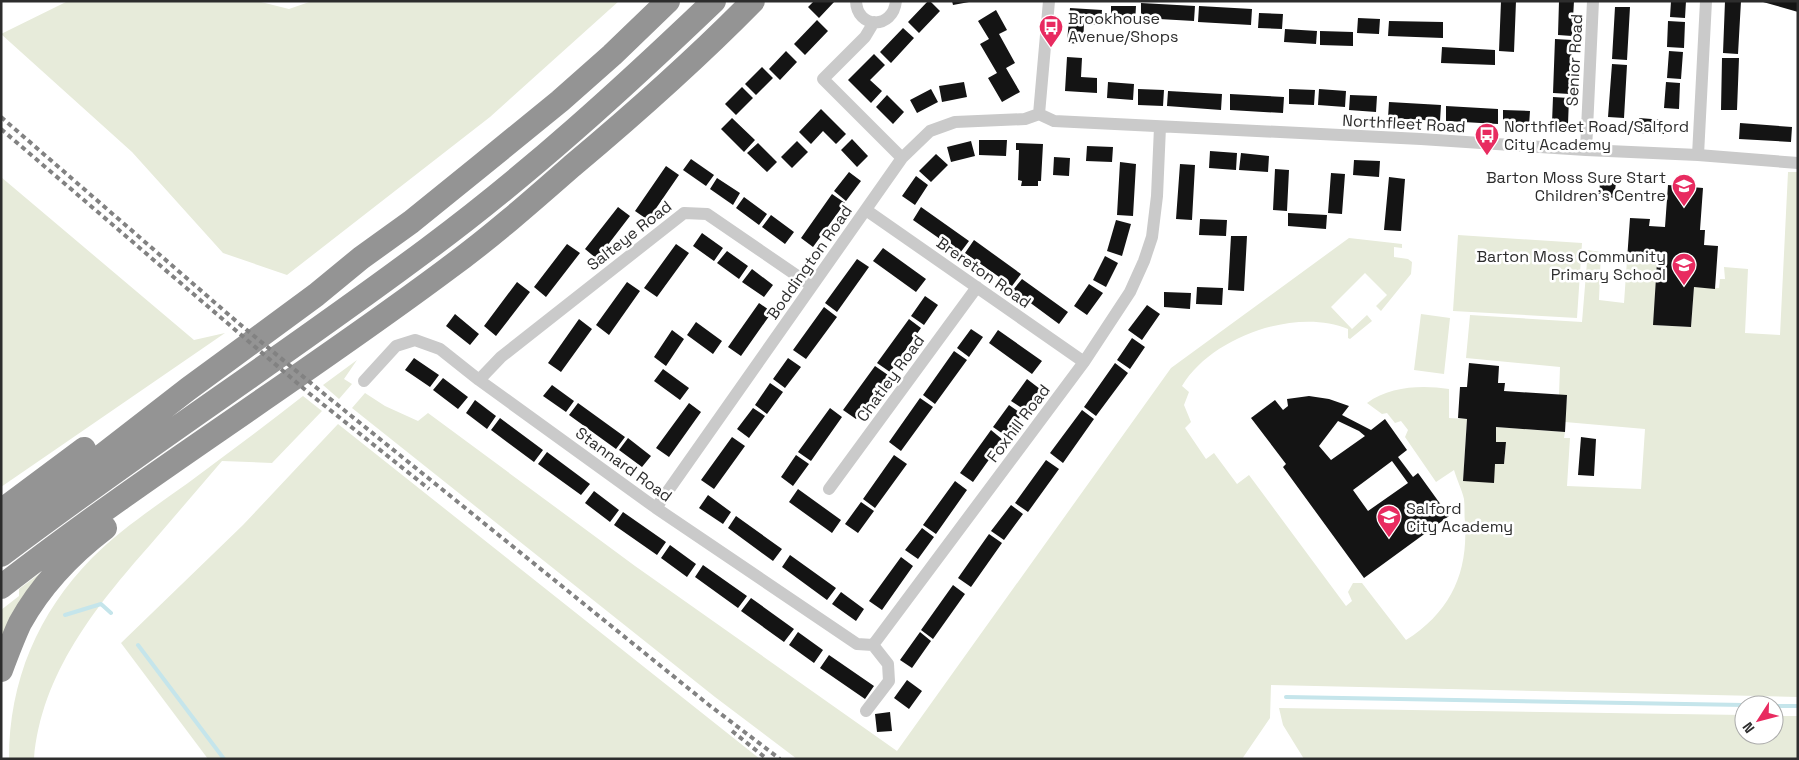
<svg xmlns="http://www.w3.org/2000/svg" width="1799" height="760" font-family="'Space Grotesk',sans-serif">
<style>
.green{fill:#e7ebda}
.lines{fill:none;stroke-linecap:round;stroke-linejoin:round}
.stream{stroke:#c5e5eb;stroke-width:4}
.building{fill:#141414;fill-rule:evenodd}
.street{stroke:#cacaca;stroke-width:12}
.highway{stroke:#949494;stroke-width:24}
.rail{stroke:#828282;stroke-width:4;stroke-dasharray:5 4;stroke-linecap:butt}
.labels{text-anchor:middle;stroke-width:5;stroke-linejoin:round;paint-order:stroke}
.poi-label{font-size:16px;fill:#2d2d2d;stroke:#fff;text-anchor:start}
.street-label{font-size:16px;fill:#2d2d2d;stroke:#fff}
</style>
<rect width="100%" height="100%" fill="#fff"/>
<!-- green -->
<path class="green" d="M68,1H257L289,9L312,1H619L490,117L287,275L223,253L132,152L1,34Z
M1788,172H1798V697L1271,685L1270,718L1242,759H797L715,697L352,408L365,393L385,406L418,421L428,413L635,566L897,751L1171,368L1349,238L1402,244V248L1394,247V257L1408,259L1412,262L1411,274L1381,311L1376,306L1387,295L1365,273L1331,307L1352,329L1367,315L1372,321L1350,339L1348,338V329C1296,307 1211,337 1182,386L1189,392L1184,405L1191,422L1185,428L1206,459L1214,453L1237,484L1249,475L1346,606L1352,601L1348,592L1353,583H1362L1406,640C1450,612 1468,574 1465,523C1464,515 1465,507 1464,499C1462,490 1457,480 1454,470L1436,482L1405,437L1408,430L1401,421L1395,423L1387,413L1382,414L1367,403C1390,386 1422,385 1449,389V418L1467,419L1463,481L1495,464H1504L1506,443L1496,442V427L1565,432L1564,438H1570L1567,486L1641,489L1645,429L1565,422L1567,396L1559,395L1560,367L1466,358L1470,315L1582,322L1588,250L1601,252L1599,300L1624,303L1627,260L1657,262L1654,325L1691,327L1694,287L1719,288L1720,279H1725L1724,267L1748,269L1745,333L1780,335Z
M1,177L194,340L225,333L1,487Z
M1458,235L1582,243L1577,318L1453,311Z
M1421,314L1450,318L1444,374L1414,370Z
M357,360L344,379L352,384L339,399L323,385Z
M303,396L322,411L272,463L222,461C198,489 174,517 150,545C96,606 41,674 34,759H9C9,681 38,613 92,558C121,529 156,506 188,483C227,454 265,426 303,396Z
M338,424L760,759H208L121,643L243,525Z
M51,565L1,654V610L19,596V589Z
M1279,708L1744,715V735H1774V716H1798V759H1304L1283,725Z"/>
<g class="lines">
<!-- stream -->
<path class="stream" d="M65,615L101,604L111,613
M138,645L224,759
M1286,697L1744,705
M1774,706H1798"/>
</g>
<!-- building -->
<path class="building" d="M814,1H835L819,18L808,7Z
M928,1H930L940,11L919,33L908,22Z
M952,1H969V2L953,5Z
M1501,1H1516L1514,52L1499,51Z
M1559,1H1574L1572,36L1558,35Z
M1671,1H1686L1685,18L1670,17Z
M1725,1H1741L1738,54L1723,53Z
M1763,1H1798V12L1763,2Z
M1141,3L1195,6L1194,21L1141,18Z
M1111,6H1136L1135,22L1111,21Z
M1199,6L1252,9L1251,25L1198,22Z
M1615,7H1630L1627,60L1612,59Z
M1070,8L1102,10L1101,25L1084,24L1083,44L1067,43Z
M996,10L1007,30L999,34L1015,63L1006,68L1020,92L1002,102L988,78L997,73L980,44L989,39L978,21Z
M1259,13L1283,14L1282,29L1258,28Z
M1358,18L1380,19L1379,34L1357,33Z
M817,20L828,31L805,55L794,44Z
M1389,21L1443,22V38L1388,36Z
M1668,21L1685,22L1684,48L1667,47Z
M903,28L914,38L891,63L880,52Z
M1285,29L1317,31L1316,44L1284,42Z
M1320,31L1353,32V46L1320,45Z
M1555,39L1572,40L1570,94L1553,93Z
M1442,47L1495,50V65L1441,63Z
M786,51L797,62L780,80L769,69Z
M1669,51L1683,52L1681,79L1667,78Z
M874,54L885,65L870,80L882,91L871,103L848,80Z
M1067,57L1082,58L1081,77L1097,78V93L1065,91Z
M1722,58H1739L1737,110H1721Z
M1612,64L1627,65L1624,118L1608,117Z
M762,67L773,78L756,95L745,84Z
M964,82L967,97L942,102L939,86Z
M1108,82L1134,84L1133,100L1107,98Z
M1666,82L1680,83L1679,109L1664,108Z
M742,87L753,98L736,115L725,104Z
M931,89L938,102L917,113L910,100Z
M1138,89L1164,90L1163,106L1138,105Z
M1289,89L1315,90L1314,105L1289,104Z
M1319,89L1346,91L1345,107L1318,105Z
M1168,91L1222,94L1221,110L1167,106Z
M1230,94L1284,97L1283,113L1230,110Z
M887,95L904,112L893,124L876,107Z
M1350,95L1377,96L1376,112L1349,110Z
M1553,97L1569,98L1568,124L1552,123Z
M1389,102L1441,105L1440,121L1388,118Z
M1446,106L1498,109V124L1446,121Z
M821,109L846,134L836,144L823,131L811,144L799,132Z
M1503,110L1530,111L1529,126L1503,125Z
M732,118L755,140L744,152L721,129Z
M1639,118L1664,120V134L1638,133Z
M1740,123L1792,127L1791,142L1739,139Z
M852,139L868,156L857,167L841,150Z
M979,140H1007L1006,156L979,155Z
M797,141L808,152L792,168L781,157Z
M971,141L975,156L951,162L947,147Z
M758,143L777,162L767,172L747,153Z
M1016,143L1043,144L1041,181H1038V186H1021L1022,181L1018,180L1019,150H1016Z
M1087,146L1113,147L1112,162L1086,161Z
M1210,151L1237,153L1236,170L1209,168Z
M1241,153L1269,156L1268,172L1239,170Z
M936,154L948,165L931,182L919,171Z
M1054,157L1070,158L1069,176L1053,175Z
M691,159L714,175L706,186L683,170Z
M1354,160L1380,161L1379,177L1353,175Z
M1120,162L1136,164L1133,216L1117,215Z
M1180,164L1195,165L1192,220L1176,219Z
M666,166L679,175L648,220L635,211Z
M1275,169L1289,170L1287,211L1273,210Z
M849,172L861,181L846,201L834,191Z
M1331,173L1345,174L1342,214L1328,213Z
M916,176L928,185L915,205L902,196Z
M1389,177L1405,179L1401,231L1384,230Z
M717,178L740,193L733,205L710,189Z
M1600,182L1616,183L1614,198L1599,196Z
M1668,185L1703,188L1700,230H1705L1704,245L1718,246L1715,289L1694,287L1691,327L1653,325L1657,262L1627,260L1630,218L1650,219L1649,226L1665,227Z
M832,194L845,203L813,247L801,238Z
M744,197L767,214L759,225L736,208Z
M618,207L630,216L597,259L585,249Z
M921,207L969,241L960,253L913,220Z
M1288,213L1327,215L1326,229L1288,226Z
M771,215L794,232L785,244L762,227Z
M1200,219L1227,220L1226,236L1199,235Z
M1116,220L1131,224L1122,256L1107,251Z
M702,233L723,248L714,261L693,246Z
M1231,236H1247L1244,291L1228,290Z
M974,240L1021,274L1012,286L965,253Z
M567,244L580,253L546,297L534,287Z
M676,244L689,253L657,297L644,288Z
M883,248L926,279L916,292L873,261Z
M727,251L748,266L739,279L717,263Z
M1105,256L1118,263L1106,287L1093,280Z
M857,259L869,267L837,312L825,303Z
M752,269L773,285L764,297L742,282Z
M1022,279L1068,312L1059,324L1013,290Z
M517,282L530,292L496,336L484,326Z
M627,282L640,291L609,335L596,325Z
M1089,284L1103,293L1087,315L1074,306Z
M1197,287L1223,288L1222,305L1196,304Z
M1164,292L1191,293L1190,309L1164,307Z
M925,296L938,305L924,325L911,316Z
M759,303L772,312L741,356L728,347Z
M1147,305L1160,314L1142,340L1128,330Z
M824,307L837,317L806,359L793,350Z
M455,314L479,334L470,345L446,326Z
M579,319L592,329L561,372L548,363Z
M909,319L921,328L890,372L877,363Z
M696,322L722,341L713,354L687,335Z
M971,329L983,337L969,357L957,348Z
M672,330L684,339L666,366L654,357Z
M998,330L1042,361L1032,374L989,343Z
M1132,338L1145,347L1130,369L1117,360Z
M954,351L967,360L935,404L923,395Z
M414,358L439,375L430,387L405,370Z
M788,358L801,367L785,388L773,379Z
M1115,363L1128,373L1096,416L1084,407Z
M1469,363L1499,366L1498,383H1505L1504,391L1567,395L1565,432L1496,427V442H1506L1504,464H1495L1494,483L1463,481L1467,419L1458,418L1460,387H1467Z
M875,366L888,375L856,419L843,410Z
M663,369L689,388L680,400L654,381Z
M443,378L468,397L458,409L433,390Z
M1027,379L1040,389L1025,410L1011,401Z
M770,383L783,392L767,414L755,405Z
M552,385L574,401L566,412L543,396Z
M1309,396L1329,399L1349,406L1342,415L1371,430L1385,419L1407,450L1398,457L1413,477L1418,473L1449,516L1364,578L1283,467L1286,464L1251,418L1275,400L1283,410L1288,406L1287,399ZM1338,421L1359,431L1365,436L1331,460L1319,446ZM1392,461L1408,483L1368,511L1353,490Z
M920,398L933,407L901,451L889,442Z
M475,400L496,416L487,429L466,413Z
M578,403L625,437L616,449L569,415Z
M689,403L701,412L669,457L656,448Z
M1009,405L1022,414L1006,436L993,427Z
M753,408L765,416L749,438L737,429Z
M830,408L842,417L811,461L798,452Z
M1082,410L1094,419L1063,463L1050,453Z
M500,418L543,450L534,462L491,430Z
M991,430L1003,440L973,482L960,473Z
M732,437L745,446L714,489L701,480Z
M1581,437L1596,439L1594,476L1578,475Z
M628,438L651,456L642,467L619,450Z
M547,452L590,484L581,495L538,464Z
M796,455L809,464L793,486L781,477Z
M894,455L907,464L875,508L863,499Z
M1046,460L1059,469L1028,512L1015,503Z
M955,481L967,490L936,534L923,525Z
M798,489L841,520L832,533L789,502Z
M594,491L619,510L610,522L585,503Z
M708,495L731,512L723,524L699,508Z
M861,502L874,511L858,533L845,524Z
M1011,505L1023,514L1004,540L991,531Z
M623,512L666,542L657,555L614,525Z
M736,516L782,549L773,561L728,528Z
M922,528L934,537L918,559L905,550Z
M989,534L1002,543L971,587L958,578Z
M670,545L696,564L687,577L661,558Z
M790,555L836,588L827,600L782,567Z
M901,557L913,566L882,610L869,601Z
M703,565L747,596L738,608L695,577Z
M953,585L965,594L933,639L921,630Z
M841,592L864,609L856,621L832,604Z
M751,598L794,629L784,642L741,611Z
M798,632L823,650L814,663L789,645Z
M920,632L931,641L912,668L900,660Z
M829,655L874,686L865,699L820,668Z
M907,680L922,691L909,709L894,698Z
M890,712L892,731L877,732L875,714Z"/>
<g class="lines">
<!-- street -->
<path class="street" d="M856,1C857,29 893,30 896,1
M874,22L865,37L823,79L902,158
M1039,114L1054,121L1421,139L1586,150L1698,155L1798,163
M1039,114L1049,1
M1586,150L1593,1
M1698,155L1706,1
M866,210L1084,362
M479,380L501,357L684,213L707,214L812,286
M364,381L396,346L415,340L440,349L479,380L656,508L857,644L873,645
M829,489L977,287
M656,508L902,158L930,131L955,122L1025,119L1039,114
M866,711L889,681L888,664L873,645L1084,362L1130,292L1144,261L1152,237L1157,196L1160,127"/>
<!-- highway -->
<path class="highway" d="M1,511L84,449
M1,534L188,389L316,295L361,258L411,222L479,167L560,101L612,55L668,1
M1,555C141,449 289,353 429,248C530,173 623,88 714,1
M1,587C145,475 300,379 446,270C490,238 531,202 572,166C634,114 696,59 753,1
M1,670C7,654 13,638 20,623C41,585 71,554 105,528"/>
<!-- rail -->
<path class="rail" d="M1,117L236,321L318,389L709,705L780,759
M1,129L310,394L429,489
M732,731L767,759"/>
</g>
<!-- icons -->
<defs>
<symbol id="bus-pin" viewBox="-11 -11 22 30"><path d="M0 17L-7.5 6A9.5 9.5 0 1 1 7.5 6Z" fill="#e82b60" stroke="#fff"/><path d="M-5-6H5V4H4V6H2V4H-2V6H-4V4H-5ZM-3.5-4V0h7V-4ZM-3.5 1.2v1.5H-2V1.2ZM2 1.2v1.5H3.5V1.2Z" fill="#fff"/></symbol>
<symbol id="school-pin" viewBox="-11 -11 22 30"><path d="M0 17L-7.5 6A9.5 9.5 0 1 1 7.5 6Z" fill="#e82b60" stroke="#fff"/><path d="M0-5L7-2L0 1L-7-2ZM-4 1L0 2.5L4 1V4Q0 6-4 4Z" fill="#fff"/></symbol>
</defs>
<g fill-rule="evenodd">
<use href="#bus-pin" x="1037" y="13" width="28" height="38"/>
<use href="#bus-pin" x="1473" y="121" width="28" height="38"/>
<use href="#school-pin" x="1670" y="172" width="28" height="38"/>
<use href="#school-pin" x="1670" y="251" width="28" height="38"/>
<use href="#school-pin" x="1375" y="503" width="28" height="38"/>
</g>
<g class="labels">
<!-- poi labels -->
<g class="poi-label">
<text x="1068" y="24">Brookhouse<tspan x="1068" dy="18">Avenue/Shops</tspan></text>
<text x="1504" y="132">Northfleet Road/Salford<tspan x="1504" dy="18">City Academy</tspan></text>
<text x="1666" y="183" text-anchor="end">Barton Moss Sure Start<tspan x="1666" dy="18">Children's Centre</tspan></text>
<text x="1666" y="262" text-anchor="end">Barton Moss Community<tspan x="1666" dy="18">Primary School</tspan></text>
<text x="1406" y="514">Salford<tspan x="1406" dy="18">City Academy</tspan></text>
</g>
<!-- street labels -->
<g class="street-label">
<text transform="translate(1574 60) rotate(-87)" y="6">Senior Road</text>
<text transform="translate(1404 123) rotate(3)" y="6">Northfleet Road</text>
<text transform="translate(629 235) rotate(-38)" y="6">Salteye Road</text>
<text transform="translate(809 262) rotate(-55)" y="6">Boddington Road</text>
<text transform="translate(984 272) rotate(35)" y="6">Brereton Road</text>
<text transform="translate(890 378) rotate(-54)" y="6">Chatley Road</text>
<text transform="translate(1018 423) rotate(-53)" y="6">Foxhill Road</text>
<text transform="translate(624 464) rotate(36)" y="6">Stannard Road</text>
</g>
</g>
<!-- border -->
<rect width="1799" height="760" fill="none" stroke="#2d2d2d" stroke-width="5"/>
<!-- north arrow -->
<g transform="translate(1759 720) rotate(234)"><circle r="24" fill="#ffffff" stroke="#ababab"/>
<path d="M0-4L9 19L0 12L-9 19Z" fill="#e82b60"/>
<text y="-8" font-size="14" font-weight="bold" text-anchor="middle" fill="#2d2d2d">N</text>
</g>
</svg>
